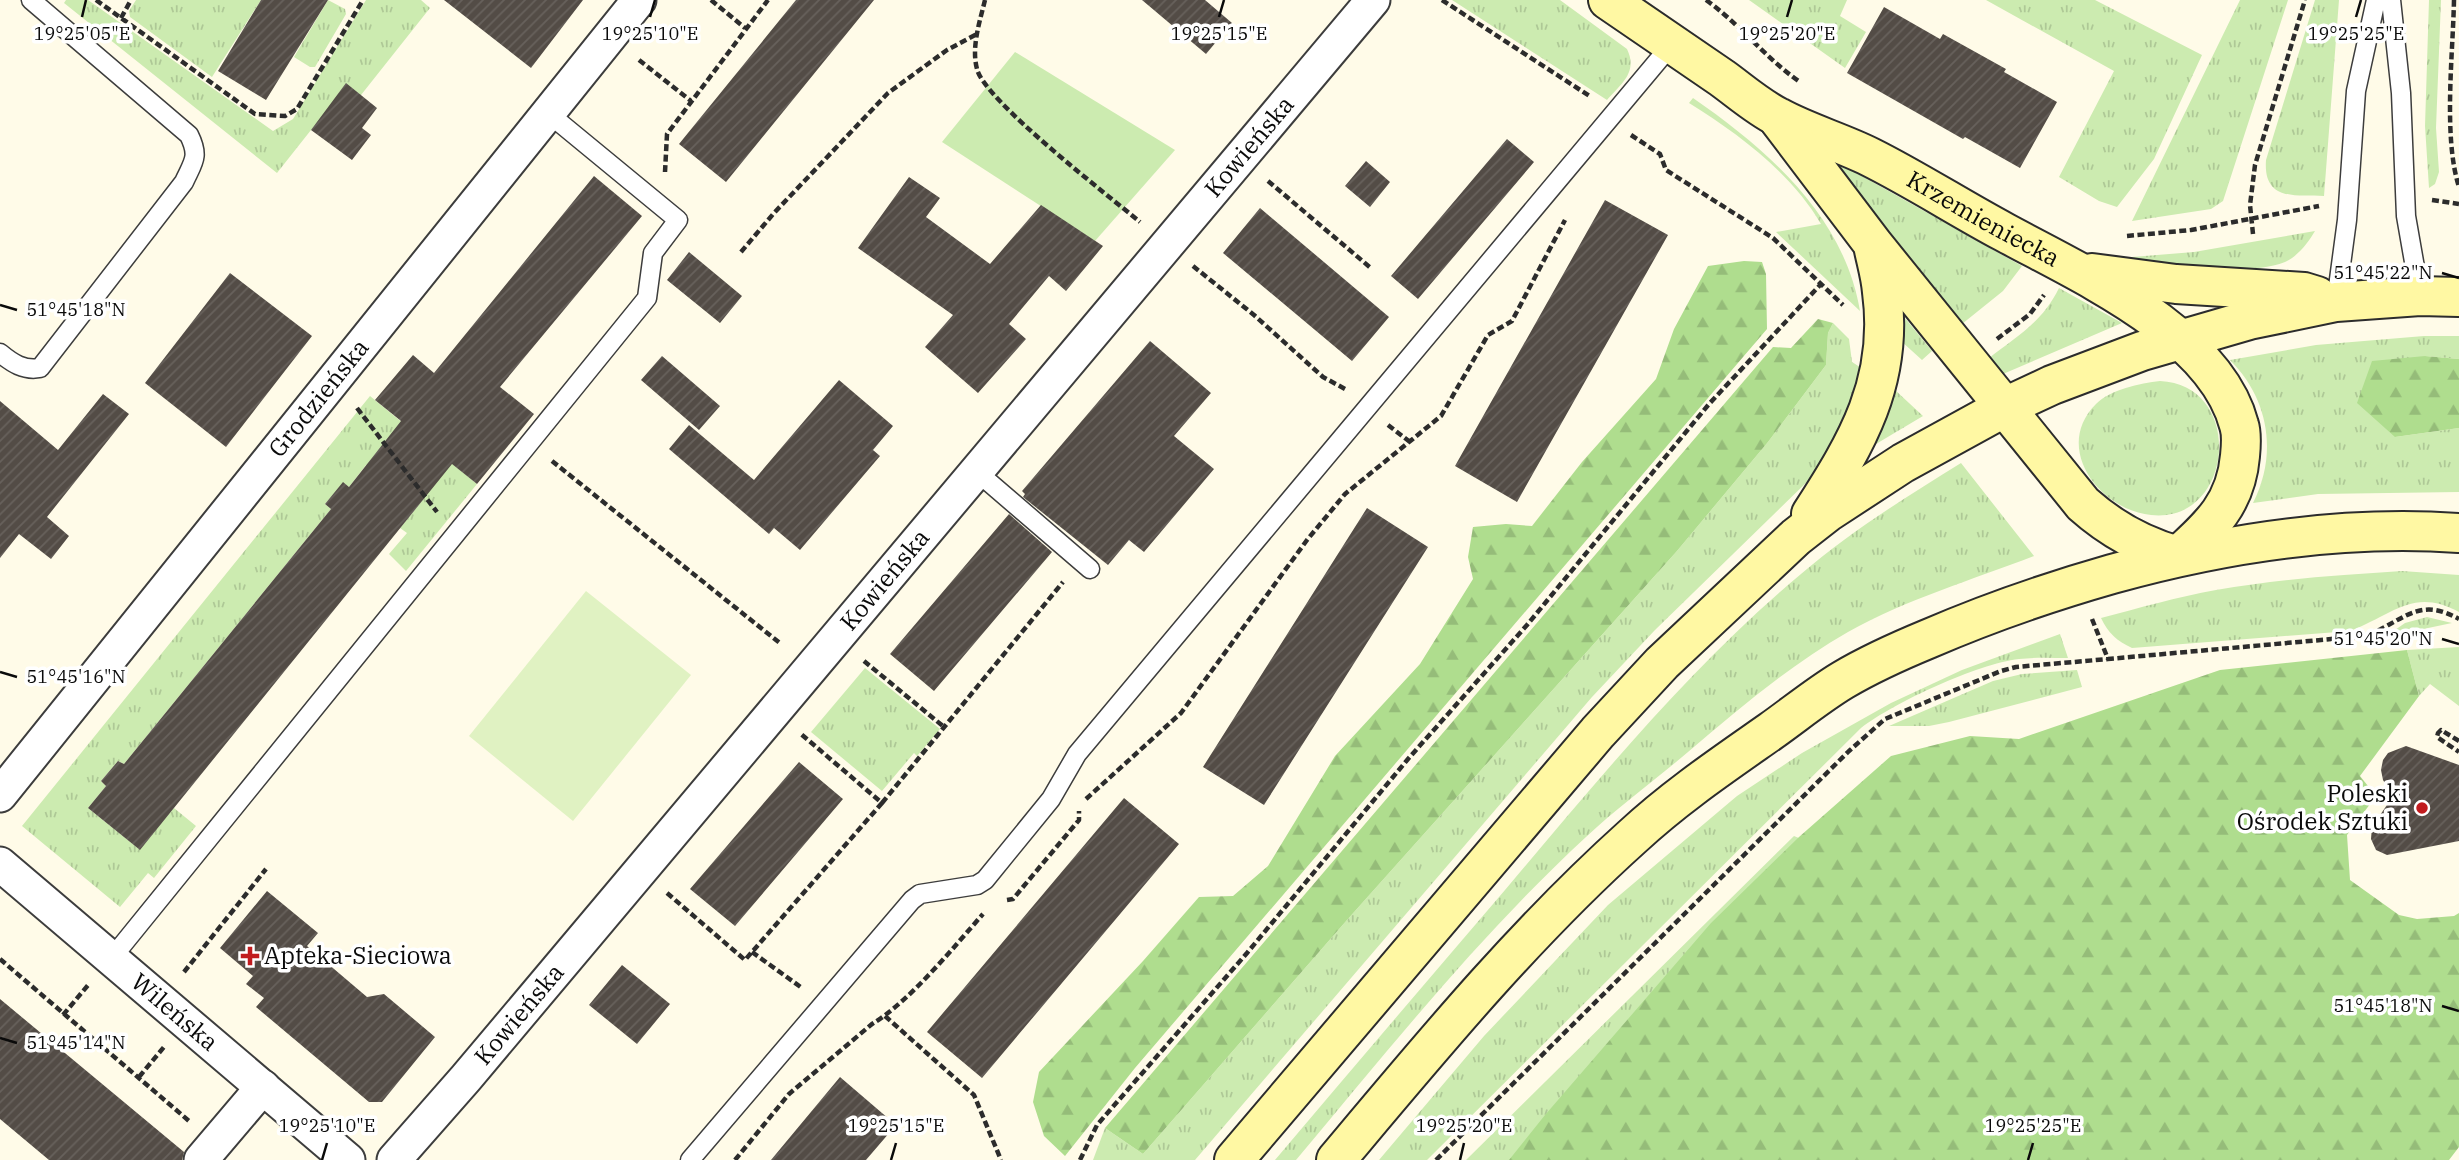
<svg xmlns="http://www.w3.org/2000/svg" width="2459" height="1160" font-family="'IBM Plex Serif',serif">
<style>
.grass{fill:url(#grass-tufts)}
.forest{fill:url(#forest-firs)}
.park{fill:#ccebb0}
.pitch{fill:#e0f2c2}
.building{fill:url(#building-hatch)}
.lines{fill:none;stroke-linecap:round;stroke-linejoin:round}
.lane-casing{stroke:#3d3d3d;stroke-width:21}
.street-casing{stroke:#3d3d3d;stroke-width:37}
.secondary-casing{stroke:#2c2c2c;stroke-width:42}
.path{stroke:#2c2c2c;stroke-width:4.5;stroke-dasharray:7 3.5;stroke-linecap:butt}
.lane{stroke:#fff;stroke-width:18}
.street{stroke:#fff;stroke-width:33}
.secondary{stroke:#fff8a3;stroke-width:38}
.ticks{fill:none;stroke:#0a0a0a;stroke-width:2.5}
.poi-dot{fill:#c11b1e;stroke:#fff;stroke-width:2.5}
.labels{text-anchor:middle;stroke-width:7;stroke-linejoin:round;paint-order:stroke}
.street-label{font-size:24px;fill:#0a0a0a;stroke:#fff}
.poi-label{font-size:24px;fill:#0a0a0a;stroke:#fff;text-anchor:end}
.ticks-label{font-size:18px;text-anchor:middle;fill:#0a0a0a;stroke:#fff;stroke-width:7;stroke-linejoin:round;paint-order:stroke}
</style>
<defs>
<pattern id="grass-tufts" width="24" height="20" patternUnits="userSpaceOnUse" patternTransform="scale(1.75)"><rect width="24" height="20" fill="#ccebb0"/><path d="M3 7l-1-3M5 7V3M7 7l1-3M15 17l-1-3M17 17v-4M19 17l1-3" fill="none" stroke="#aec896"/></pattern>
<pattern id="forest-firs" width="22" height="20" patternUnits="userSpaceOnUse" patternTransform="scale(1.75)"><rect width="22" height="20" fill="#afdd8e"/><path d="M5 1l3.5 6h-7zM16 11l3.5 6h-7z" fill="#95bc79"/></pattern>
<pattern id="building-hatch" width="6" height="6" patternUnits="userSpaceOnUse" patternTransform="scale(1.75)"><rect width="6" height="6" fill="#534c46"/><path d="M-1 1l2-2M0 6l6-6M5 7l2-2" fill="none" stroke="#67615c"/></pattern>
</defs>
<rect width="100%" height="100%" fill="#fffbe8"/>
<!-- grass -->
<path class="grass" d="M66,0H88L273,131L293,119L366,0H421L430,8L361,95L311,130L277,173L64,3Z
M136,0H261L212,77L130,17L129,11Z
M328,0L345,9L346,14L315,67H310L294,57Z
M1452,0H1560L1627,49C1638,72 1622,83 1607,100Z
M1749,0H1847L1840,16L1866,32L1845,68Z
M1986,0H2095L2202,55L2154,159L2117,207L2099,201L2059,177L2114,71Z
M2240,0H2288L2223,201L2211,209L2132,221Z
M2315,0H2339L2324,196C2295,195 2263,201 2266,160Z
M2429,0H2441L2436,128L2439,172L2435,184L2429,188L2425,126Z
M1693,98C1768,150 1844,216 1860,311L1776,232L1821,224C1791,173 1739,134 1689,103Z
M1837,162L2022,266L2003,291L1962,324L1834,164Z
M2315,231C2308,243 2298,256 2285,262C2243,278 2165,264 2120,258L2194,252Z
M2059,288L2122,323L2003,374L1989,358C2018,336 2043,321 2059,288Z
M1900,312L1932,351L1922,360L1901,341Z
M1833,323L1849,339L1852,362L1863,369L1853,413L1811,478L1655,630L1592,697L1195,1160H1093L1105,1128L1143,1154L1347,920L1677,551L1768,442L1826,365L1828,333Z
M2424,336H2459V359L2425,356L2395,437L2459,428V492L2318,494L2253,503C2278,454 2269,399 2230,360L2316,345Z
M2160,381C2246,385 2234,524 2151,515C2100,510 2052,448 2096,404C2110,390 2140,383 2160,381Z
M1895,390L1923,416L1876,444Z
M370,396L477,484L406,571L389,554L407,533L400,528L417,507L366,465L349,487L343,483L325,504L331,509L124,764L118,761L101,781L106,786L88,808L139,849L174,808L196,826L154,878L148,873L120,907L22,826Z
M1961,463L2034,556C1972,580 1907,599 1848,632C1790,665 1739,709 1688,752C1654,781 1618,807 1586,837C1479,936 1389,1049 1296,1160H1275C1351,1070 1428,980 1505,890C1598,780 1690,667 1801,574C1850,532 1906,497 1961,463Z
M2402,571L2459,575V612C2413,587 2393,615 2350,631L2132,648C2117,641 2108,633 2101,618C2139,608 2177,597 2216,590C2278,579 2340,575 2402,571Z
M2427,617L2452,623L2385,637L2405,623Z
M2060,634L2068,658C2052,658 2035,657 2019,659C1977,664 1895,702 1861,728L1427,1160H1379L1484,1036L1608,905L1737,796L1802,753L1891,703L1962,670Z
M2459,647V706L2430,684L2419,696L2407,650Z
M865,668L940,729L917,756L914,753L882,791L811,732Z
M2077,670L2082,687L1949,722L1929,726H1889L1993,681L2022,674Z
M1794,836L1806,841L1542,1160H1466Z"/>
<!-- forest -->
<path class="forest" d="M1744,261L1762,262L1766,274L1767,329L1135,1068L1065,1156L1044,1136L1033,1102L1039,1072L1143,961L1199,897L1233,896L1268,866L1335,756L1420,664L1473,579L1468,557L1473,527L1506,524L1532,526L1582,462L1656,379L1674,329L1708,266Z
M1818,319L1833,323L1828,333L1826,365L1768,442L1677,551L1347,920L1143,1154L1105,1128L1773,347L1791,348Z
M2425,356L2459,359V428L2395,437L2357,403L2372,361Z
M2407,650L2419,696L2360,776L2376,796L2347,835L2350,880L2399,915L2417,919L2454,916L2459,913V1147L2449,1160H1509L1545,1115L1711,923L1799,837L1891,756L1970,736L2019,739L2220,670Z"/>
<!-- park -->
<path class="park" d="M1015,52L1175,150L1095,241L942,142Z"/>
<!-- pitch -->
<path class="pitch" d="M586,591L691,675L573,821L469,736Z"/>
<!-- building -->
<path class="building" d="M261,0H328L266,100L218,71Z
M444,0H583L531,68Z
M796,0H874L726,182L679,144Z
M1142,0H1205L1232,23L1206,54Z
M1884,7L1940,39L1943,34L2006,69L2004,72L2057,102L2020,168L1965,137L1963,139L1847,73Z
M346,83L377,108L362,128L371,135L352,160L311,130Z
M1507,139L1534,162L1418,299L1391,276Z
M1366,161L1390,182L1370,207L1345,186Z
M594,176L642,216L500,387L534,414L477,484L452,464L140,850L88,808L106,786L101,781L118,761L124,764L331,509L325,504L343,482L349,487L401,421L375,400L413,355L434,373Z
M909,177L940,198L926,217L990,264L1041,205L1103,246L1066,291L1049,276L1009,324L1026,339L978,393L925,347L953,315L858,248Z
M1605,200L1668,235L1517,502L1455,466Z
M1260,208L1389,317L1352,361L1223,253Z
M689,252L742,296L720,323L667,280Z
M230,273L312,336L226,447L145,383Z
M1150,341L1211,393L1174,436L1214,469L1144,552L1129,540L1108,565L1023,497L1025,494L1022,491Z
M662,356L720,406L699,430L641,380Z
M839,380L893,426L873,450L880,456L800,550L774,528L769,534L669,449L689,425L754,480Z
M103,394L129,414L47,517L69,536L51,559L19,534L0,558V401L58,450Z
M1367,508L1428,547L1264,805L1203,767Z
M1009,514L1052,552L934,691L890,654Z
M2406,746L2459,765V841L2387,855L2376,850L2371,839L2372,827L2393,796L2383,780L2381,770L2383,760L2388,753Z
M799,762L843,799L735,926L690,889Z
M1124,798L1179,844L982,1078L927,1032Z
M267,891L318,933L307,946L367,997L384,994L435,1037L382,1102H369L256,1007L264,998L246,984L253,976L220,948Z
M622,965L670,1004L637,1044L589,1005Z
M0,999L184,1152L182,1160H49L0,1119Z
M840,1077L896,1125L866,1160H771Z"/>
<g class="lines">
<defs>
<path id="lane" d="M2391,0L2401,93L2406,216L2420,296
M2336,302L2347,220L2356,91L2376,0
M0,353C12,363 24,371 40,368L184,182C193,162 200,157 189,135L31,0
M976,471L1090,569
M111,959L647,298L653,253L678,220L548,113
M690,1160L912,900L920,894L977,885L985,880L1051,799L1077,754L1672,44"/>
<g id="street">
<path id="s1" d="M0,795L639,0"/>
<path id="s2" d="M0,864L348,1160"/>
<path d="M201,1160L263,1087"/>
<path id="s3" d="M394,1160L466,1078L1373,0"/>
</g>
<g id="secondary">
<path id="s4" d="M1608,0C1646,26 1684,52 1722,78C1740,91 1758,107 1778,117C1807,133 1840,142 1870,157C1916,180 1959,208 2004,232C2081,274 2215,333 2239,425C2242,434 2241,446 2240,456C2236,503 2212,525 2178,556"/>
<path d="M1779,120L1873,244L2083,504C2111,529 2142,546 2178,556"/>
<path d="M2092,273L2176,284L2304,292L2317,296"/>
<path d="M1811,514C1857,443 1894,381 1882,292C1881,278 1877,264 1874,250"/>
<path d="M1234,1160L1598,732L1662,663L1796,537L1828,512L1903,463L2005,407L2052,385L2142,351L2249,320L2336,302L2420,296L2459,297"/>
<path d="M1336,1160C1430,1048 1523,935 1632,837C1675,797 1724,764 1771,731C1795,714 1818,695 1843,680C1870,664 1899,651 1928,639C1988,613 2049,592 2112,574C2224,543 2343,525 2459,533"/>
</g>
</defs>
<!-- lane casing -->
<use href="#lane" class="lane-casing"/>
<!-- street casing -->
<use href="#street" class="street-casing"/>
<!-- secondary casing -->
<use href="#secondary" class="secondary-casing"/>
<!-- path -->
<path class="path" d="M96,0L255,114L285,116L297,109L363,0
M711,0L745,28
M985,0C980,21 971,47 977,69C984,100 1109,196 1140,222
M1442,0L1591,97
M1706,0C1740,24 1765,58 1800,82
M2454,0C2453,54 2443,137 2459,187
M121,18L131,0
M639,60L691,101
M1631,135L1660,154L1666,170L1773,238L1843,305
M665,172L667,134L768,0
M1268,181L1372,269
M2432,200L2459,204
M2253,234L2250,205L2255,165L2305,0
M2127,236L2191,230L2319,206
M741,252L774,213L888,93L947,50L977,34
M1193,266L1254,315L1323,377L1347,390
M1997,339L2030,314L2044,295
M357,408L437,512
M1388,425L1410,442
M552,461L781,644
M2092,619L2108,659L2354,637C2363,635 2373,633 2381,629C2411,613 2425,600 2459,619
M864,661L944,727
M2459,741L2441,730L2438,733L2437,737L2459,752
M1086,799L1181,713L1307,540L1345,494L1441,416L1488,335L1512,321L1565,220
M882,803L1063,582
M667,893L745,960L882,803L801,734
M1007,900L1013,899L1079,820V811
M752,952L802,988
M0,959L189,1121
M184,972L266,869
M63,1015L89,984
M885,1016L974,1095L1001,1160
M139,1077L164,1047
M735,1160L789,1094L872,1024C910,1001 953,948 983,914
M1080,1160L1097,1125L1247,953L1408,759L1527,625L1709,404L1821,284
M1436,1160L1849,751L1885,719L2001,671L2016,667L2108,659"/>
<!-- lane -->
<use href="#lane" class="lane"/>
<!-- street -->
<use href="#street" class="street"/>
<!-- secondary -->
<use href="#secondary" class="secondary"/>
</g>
<!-- ticks -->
<path class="ticks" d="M82,17L86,0M650,17L655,0M1219,17L1224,0M1787,17L1792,0M2356,17L2361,0M2442,273L2459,278M0,305L17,310M2442,639L2459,644M0,672L17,677M2442,1006L2459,1011M0,1038L17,1043M322,1160L327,1143M891,1160L896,1143M1460,1160L1464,1143M2028,1160L2033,1143"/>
<!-- markers -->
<g class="poi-dot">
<circle cx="2422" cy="808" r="7"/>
<path d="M246.5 945.5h7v7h7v7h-7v7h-7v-7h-7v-7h7z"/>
</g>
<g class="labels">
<!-- street labels -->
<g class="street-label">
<text dy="8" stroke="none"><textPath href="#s3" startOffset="1326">Kowieńska</textPath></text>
<text dy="8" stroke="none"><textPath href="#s4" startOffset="436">Krzemieniecka</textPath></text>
<text dy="8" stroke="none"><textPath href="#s1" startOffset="509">Grodzieńska</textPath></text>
<text dy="8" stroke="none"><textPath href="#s3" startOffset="760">Kowieńska</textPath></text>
<text dy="8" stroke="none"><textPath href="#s2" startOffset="229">Wileńska</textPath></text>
<text dy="8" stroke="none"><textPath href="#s3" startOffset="192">Kowieńska</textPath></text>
</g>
<!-- poi labels -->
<g class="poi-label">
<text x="2408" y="802">Poleski<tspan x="2408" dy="28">Ośrodek Sztuki</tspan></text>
<text x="264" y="964" text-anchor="start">Apteka-Sieciowa</text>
</g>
</g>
<g class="ticks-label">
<text x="82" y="40">19°25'05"E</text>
<text x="650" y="40">19°25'10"E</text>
<text x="1219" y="40">19°25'15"E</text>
<text x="1787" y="40">19°25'20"E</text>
<text x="2356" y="40">19°25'25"E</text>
<text x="2383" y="279">51°45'22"N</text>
<text x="76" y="316">51°45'18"N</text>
<text x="2383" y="645">51°45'20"N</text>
<text x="76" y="683">51°45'16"N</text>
<text x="2383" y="1012">51°45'18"N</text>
<text x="76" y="1049">51°45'14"N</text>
<text x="327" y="1132">19°25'10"E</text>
<text x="896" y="1132">19°25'15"E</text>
<text x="1464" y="1132">19°25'20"E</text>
<text x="2033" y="1132">19°25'25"E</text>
</g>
</svg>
